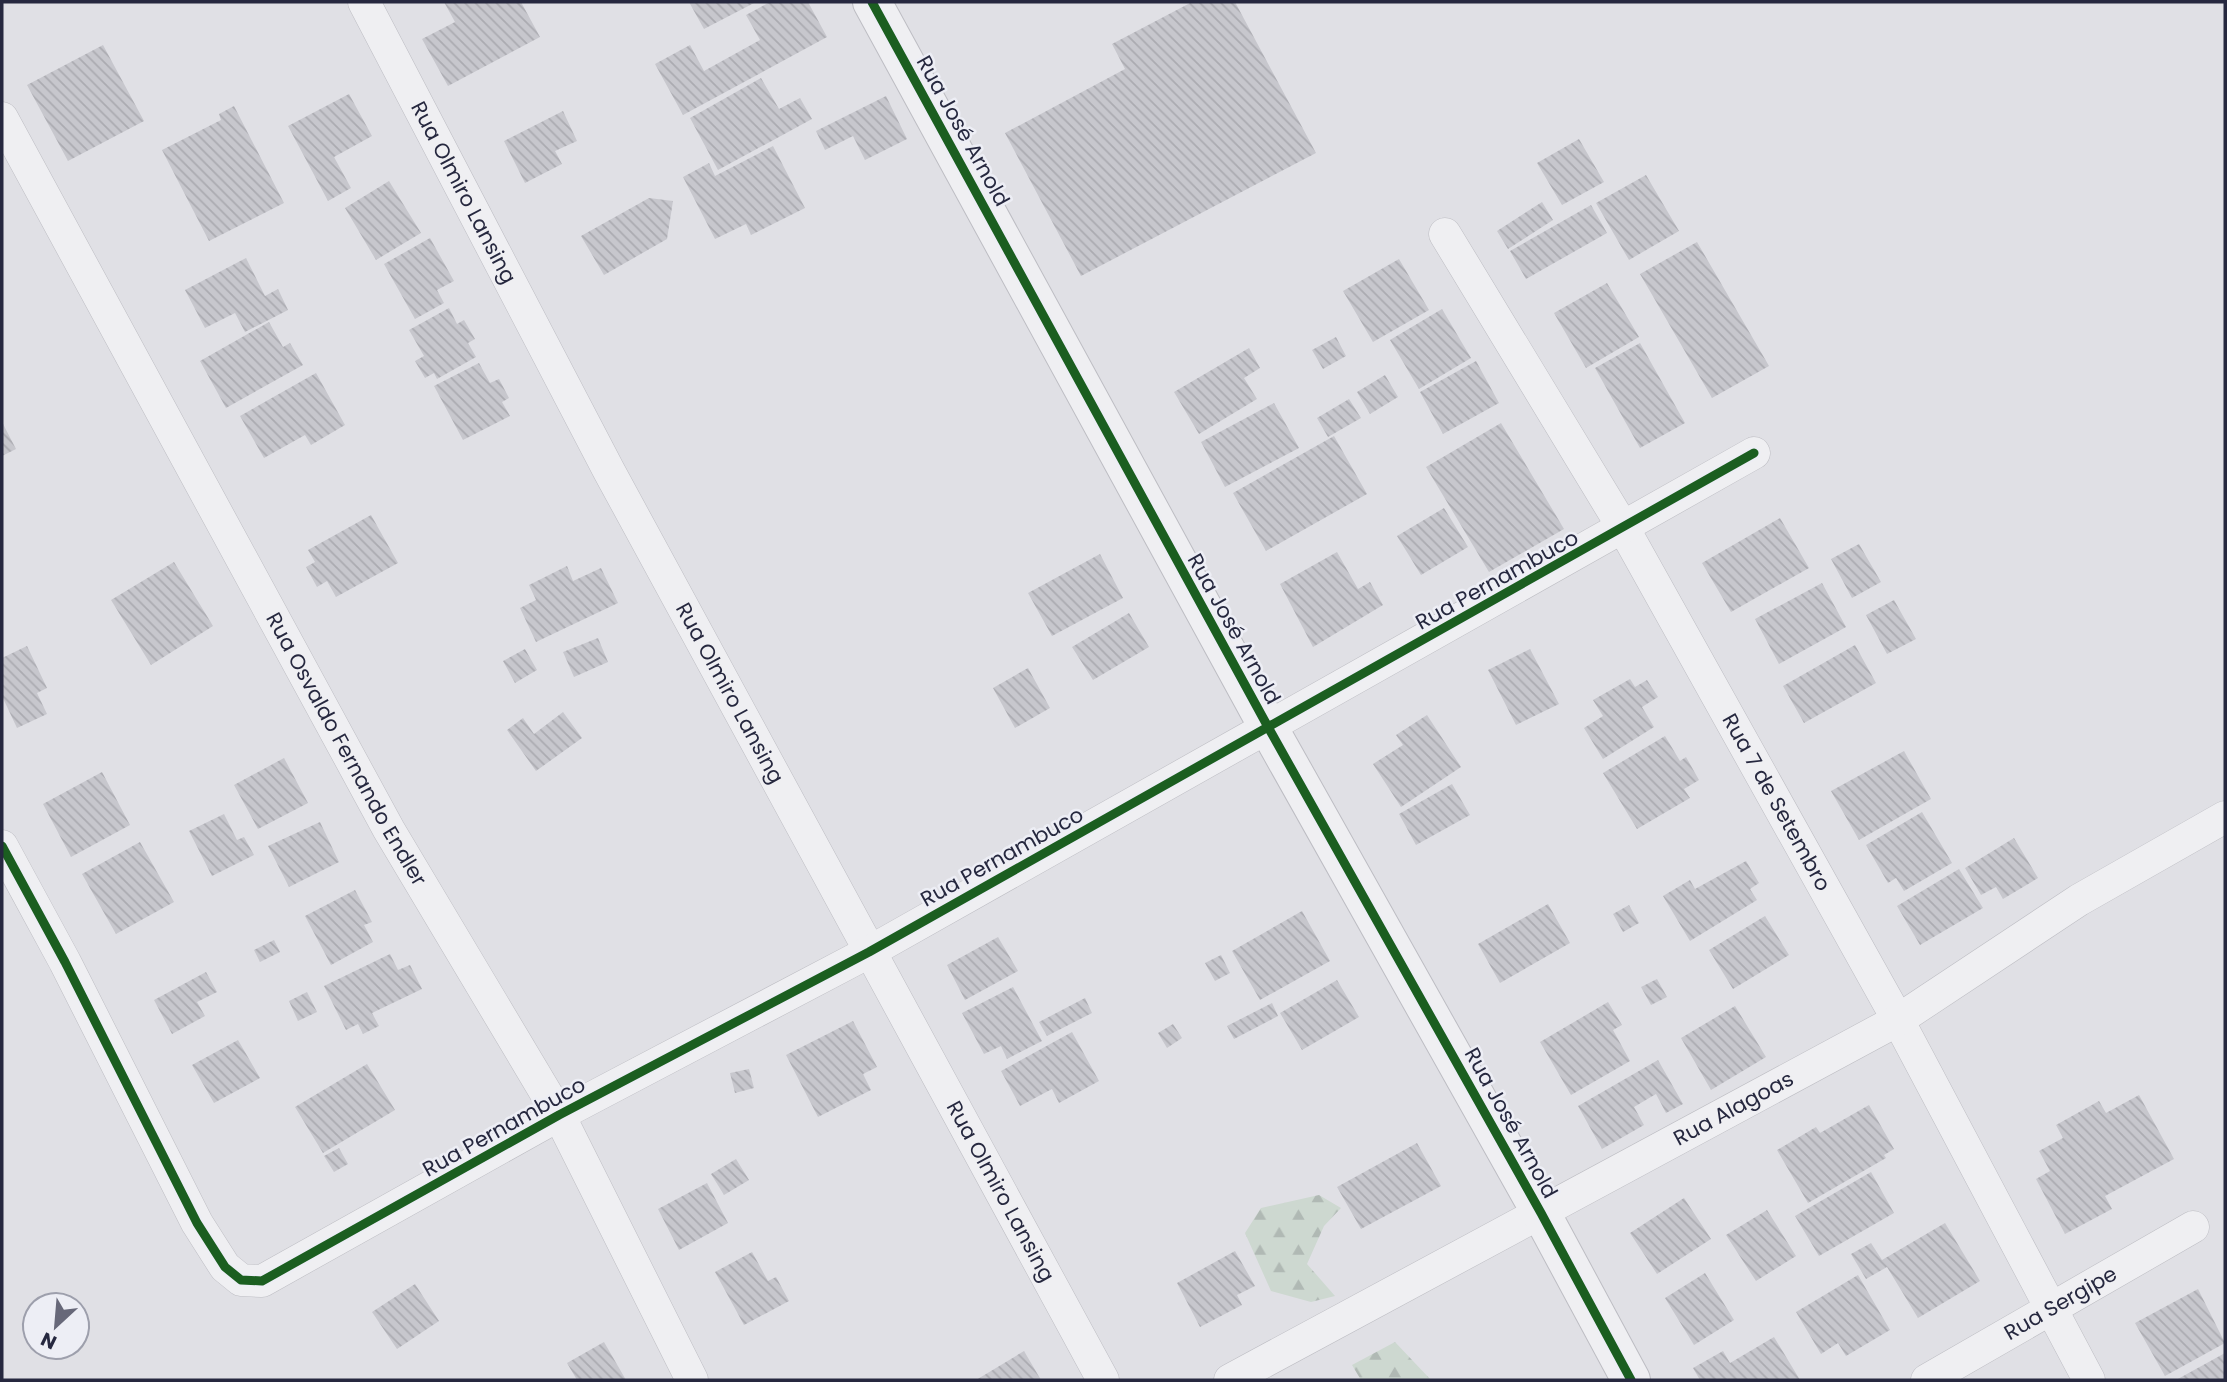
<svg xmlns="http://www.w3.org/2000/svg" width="2227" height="1382" font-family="Poppins,sans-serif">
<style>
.forest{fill:url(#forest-firs)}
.building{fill:url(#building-back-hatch)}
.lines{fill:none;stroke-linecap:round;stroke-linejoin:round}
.minor-casing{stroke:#bdbdc3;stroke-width:33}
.tertiary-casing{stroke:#bdbdc3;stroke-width:40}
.minor{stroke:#efeff2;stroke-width:32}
.tertiary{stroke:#efeff2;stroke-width:38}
.cycleway-casing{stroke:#edeef5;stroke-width:13}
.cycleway{stroke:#1b5e20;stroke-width:9}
.labels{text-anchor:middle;stroke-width:5;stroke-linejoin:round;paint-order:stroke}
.street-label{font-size:21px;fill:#26283f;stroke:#edeef5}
</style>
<defs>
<pattern id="forest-firs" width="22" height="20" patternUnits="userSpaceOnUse" patternTransform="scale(1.75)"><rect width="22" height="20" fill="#cdd8d0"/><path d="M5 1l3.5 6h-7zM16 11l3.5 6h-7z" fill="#b0b9b4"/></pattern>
<pattern id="building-back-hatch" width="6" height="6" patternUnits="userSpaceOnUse" patternTransform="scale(1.75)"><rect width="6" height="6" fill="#c7c7cd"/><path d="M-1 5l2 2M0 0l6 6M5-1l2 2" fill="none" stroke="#ababb1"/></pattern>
</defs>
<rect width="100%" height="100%" fill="#e0e0e5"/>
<!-- forest -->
<path class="forest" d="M1319,1195L1341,1208L1324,1226L1307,1264L1335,1296L1311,1302L1271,1291L1245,1233L1261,1208Z
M1395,1342L1431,1380H1361L1352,1365Z"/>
<!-- building -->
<path class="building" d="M444,2H521L540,37L448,86L422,39L455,22Z
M689,2H756L704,29Z
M770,2H808L827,37L683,115L655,64L690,45L704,71L760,40L746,15Z
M1192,2H1235L1316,153L1081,276L1005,133L1125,69L1112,44Z
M103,45L144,121L68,161L27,85Z
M761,78L779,109L800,98L812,119L718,170L690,118Z
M349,94L372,136L334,157L351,188L328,201L288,126Z
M886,96L907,139L865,160L853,136L825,150L816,131Z
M234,106L284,203L209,241L162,150L221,120L219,114Z
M563,111L577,141L555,151L562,164L525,183L504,141Z
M1579,139L1604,182L1562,205L1537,163Z
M773,146L805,208L751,235L746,224L715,239L683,177L709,163L715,176Z
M1646,175L1679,231L1629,260L1596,203Z
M389,181L421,233L376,260L345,208Z
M649,198L673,201L667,239L604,275L581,236Z
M1542,202L1553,220L1508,249L1497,231Z
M1591,205L1607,233L1526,279L1510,251Z
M430,238L454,281L437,290L444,303L415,319L384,264Z
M1697,242L1769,366L1712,398L1640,274Z
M246,258L265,296L278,289L288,310L245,332L235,313L205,328L185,290Z
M1399,259L1429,310L1373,342L1343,291Z
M1607,283L1639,337L1586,368L1554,313Z
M449,308L457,324L464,320L475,339L468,343L476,357L437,379L434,373L425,378L415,361L424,356L409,330Z
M1442,309L1471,358L1419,389L1390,340Z
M269,322L283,347L290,343L303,365L226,408L200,361Z
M1336,337L1346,356L1323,369L1312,350Z
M1640,343L1685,423L1640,448L1595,368Z
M1249,348L1260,368L1244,378L1257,399L1199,434L1174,392Z
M1476,361L1499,403L1443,434L1420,392Z
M479,363L490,383L499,379L509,398L502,402L510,416L463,440L434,386Z
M316,373L345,425L311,445L305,435L264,458L240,416Z
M1385,375L1398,397L1370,414L1357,392Z
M1349,399L1361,418L1328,437L1317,418Z
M1274,403L1299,448L1225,487L1201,442Z
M2,422L16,449L2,456Z
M1501,423L1564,529L1489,572L1426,467Z
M1334,436L1367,494L1266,551L1233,493Z
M1444,508L1468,547L1421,575L1397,536Z
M371,515L398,563L336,597L327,581L317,587L306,567L315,562L308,550Z
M1780,518L1809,568L1731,612L1702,563Z
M1859,544L1881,582L1852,598L1831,559Z
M1337,552L1358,589L1370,582L1383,605L1313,647L1280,584Z
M1100,554L1123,598L1052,636L1028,593Z
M174,562L213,626L151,665L111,600Z
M567,566L573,581L601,568L618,603L536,642L520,608L536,600L529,585Z
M1822,583L1846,627L1779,664L1755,619Z
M1894,600L1916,639L1887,654L1866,615Z
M1129,613L1149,647L1093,680L1072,647Z
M598,638L608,662L574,677L563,652Z
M1855,645L1876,683L1804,723L1783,686Z
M27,646L47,688L37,693L47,714L17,728L2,696V658Z
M525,649L537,670L515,683L503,661Z
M1530,649L1559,704L1516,725L1488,670Z
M1028,668L1050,708L1015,728L993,688Z
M1630,679L1635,687L1647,680L1658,697L1642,707L1654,727L1603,759L1584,728L1603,716L1593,700Z
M563,712L582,738L536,771L507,730L523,718L534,734Z
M1427,715L1461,767L1401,807L1373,764L1403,745L1396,735Z
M1665,736L1680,761L1686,757L1699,780L1684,789L1690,798L1637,829L1603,773Z
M1904,751L1931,799L1859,840L1831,791Z
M284,758L308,803L258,829L234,785Z
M102,772L130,825L71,857L43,804Z
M1452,784L1470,815L1416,845L1399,814Z
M1922,812L1952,863L1904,891L1896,878L1888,883L1866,845Z
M224,814L237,840L244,837L254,855L212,876L189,831Z
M320,822L339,862L289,887L268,846Z
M2014,838L2038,878L2003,899L1996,887L1981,895L1965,868Z
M140,842L174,902L116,934L82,874Z
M1746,861L1759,883L1750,889L1757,900L1690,941L1663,896L1690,880L1695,889Z
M1959,869L1983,908L1920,945L1897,906Z
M355,890L372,922L364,925L373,942L331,965L305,916Z
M1548,904L1570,943L1500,983L1478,944Z
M1629,905L1639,923L1623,932L1613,914Z
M1302,911L1330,961L1260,1000L1232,951Z
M1765,916L1789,955L1733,989L1709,950Z
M998,937L1018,971L965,1000L947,965Z
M274,940L280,952L260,962L254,950Z
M390,954L398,970L410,965L422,989L372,1013L379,1026L363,1034L358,1024L346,1030L324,986Z
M1221,955L1230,973L1215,981L1205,963Z
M206,972L217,992L197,1002L205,1016L172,1034L154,1000Z
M1657,979L1667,997L1651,1005L1641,987Z
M1337,980L1359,1017L1302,1050L1280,1013Z
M1013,987L1042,1041L1007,1059L1001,1046L984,1054L962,1013Z
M307,992L317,1012L298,1021L289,1001Z
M1085,998L1092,1013L1047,1036L1039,1022Z
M1608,1002L1622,1025L1613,1030L1630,1061L1571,1095L1540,1042Z
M1272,1003L1278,1016L1234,1039L1227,1026Z
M1735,1006L1766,1057L1711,1090L1681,1038Z
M853,1021L877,1067L863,1074L871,1090L818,1117L786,1055Z
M1173,1024L1182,1038L1167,1048L1158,1033Z
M1072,1032L1099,1081L1059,1103L1052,1089L1020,1106L1001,1071Z
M238,1040L260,1078L214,1103L192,1065Z
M1658,1060L1683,1104L1666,1113L1656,1094L1634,1107L1644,1125L1602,1149L1578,1106Z
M367,1064L395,1110L323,1153L295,1107Z
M749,1069L754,1088L735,1093L730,1073Z
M2139,1095L2174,1159L2105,1196L2112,1209L2065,1234L2036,1179L2050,1171L2039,1151L2063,1138L2056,1125L2099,1101L2106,1113Z
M1869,1105L1894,1149L1884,1155L1886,1158L1808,1203L1777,1150L1816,1127L1820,1133Z
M1417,1143L1441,1186L1361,1229L1337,1187Z
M339,1148L348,1164L334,1172L324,1156Z
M736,1159L749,1180L724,1195L711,1174Z
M1871,1172L1894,1213L1819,1256L1795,1216Z
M707,1183L728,1223L679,1250L658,1209Z
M1684,1198L1711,1239L1657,1274L1630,1233Z
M1767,1210L1796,1256L1756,1281L1726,1235Z
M1945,1223L1980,1281L1918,1318L1887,1267L1866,1279L1851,1254L1871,1243L1882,1260Z
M1235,1251L1255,1286L1237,1295L1242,1305L1200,1327L1177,1283Z
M752,1252L768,1281L776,1277L789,1301L744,1325L715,1272Z
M1705,1273L1734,1320L1694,1345L1665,1298Z
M1858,1275L1890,1330L1846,1356L1838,1343L1821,1354L1796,1312Z
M415,1284L439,1321L397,1349L372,1312Z
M2198,1289L2225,1343L2165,1376L2135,1323Z
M1774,1337L1800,1380H1700L1693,1368L1723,1351L1730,1363Z
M604,1342L626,1380H577L567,1363Z
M1024,1351L1041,1380H976Z
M2225,1353V1380H2176Z"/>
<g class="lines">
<defs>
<g id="minor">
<path id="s1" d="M364,2L609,471L1103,1380"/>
<path id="s2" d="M2,118L389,830L559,1115L692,1380"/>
<path id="s3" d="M1445,234L1624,529L1898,1020L2089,1380"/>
<path d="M2,846L65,962L197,1223L225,1267L241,1280L262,1281L559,1115L869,952L1754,453"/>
<path id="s4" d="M1230,1380L1898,1020L2079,900L2225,817"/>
<path id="s5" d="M1927,1380L2193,1227"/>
</g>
<path id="tertiary" d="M872,2L1268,727L1541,1213L1631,1380"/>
</defs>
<!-- minor casing -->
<use href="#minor" class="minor-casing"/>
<!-- tertiary casing -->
<use href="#tertiary" class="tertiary-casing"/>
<!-- minor -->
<use href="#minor" class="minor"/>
<!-- tertiary -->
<use href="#tertiary" class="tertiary"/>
<defs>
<path id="cycleway" d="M872,2L1268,727L1541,1213L1631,1380
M2,846L65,962L197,1223L225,1267L241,1280L262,1281L559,1115L869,952L1754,453"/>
</defs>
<!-- cycleway casing -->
<use href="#cycleway" class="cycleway-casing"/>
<!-- cycleway -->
<use href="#cycleway" class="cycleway"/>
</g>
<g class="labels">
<!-- street labels -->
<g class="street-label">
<text transform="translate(963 131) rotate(61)" y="7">Rua José Arnold</text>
<text dy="7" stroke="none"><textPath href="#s1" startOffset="215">Rua Olmiro Lansing</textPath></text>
<text transform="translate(1497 580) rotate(-29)" y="7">Rua Pernambuco</text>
<text transform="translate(1234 629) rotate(61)" y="7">Rua José Arnold</text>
<text dy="7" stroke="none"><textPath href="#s1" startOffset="782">Rua Olmiro Lansing</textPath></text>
<text dy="7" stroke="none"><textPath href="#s2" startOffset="719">Rua Osvaldo Fernando Endler</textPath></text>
<text dy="7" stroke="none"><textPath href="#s3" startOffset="658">Rua 7 de Setembro</textPath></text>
<text transform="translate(1002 857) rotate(-29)" y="7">Rua Pernambuco</text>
<text dy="7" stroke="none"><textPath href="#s4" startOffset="572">Rua Alagoas</textPath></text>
<text transform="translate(1511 1123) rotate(61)" y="7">Rua José Arnold</text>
<text transform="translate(504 1127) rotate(-29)" y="7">Rua Pernambuco</text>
<text dy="7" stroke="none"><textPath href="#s1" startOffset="1349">Rua Olmiro Lansing</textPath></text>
<text dy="7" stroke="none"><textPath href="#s5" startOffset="154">Rua Sergipe</textPath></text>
</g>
</g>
<!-- border -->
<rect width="2227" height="1382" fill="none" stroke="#26283f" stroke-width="7"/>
<!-- north arrow -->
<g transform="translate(56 1326) rotate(206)"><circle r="33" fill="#edeef5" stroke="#9d9fac" stroke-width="2"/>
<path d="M0-5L12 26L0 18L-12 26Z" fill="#676879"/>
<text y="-10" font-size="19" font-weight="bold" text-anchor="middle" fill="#26283f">N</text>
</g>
</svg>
